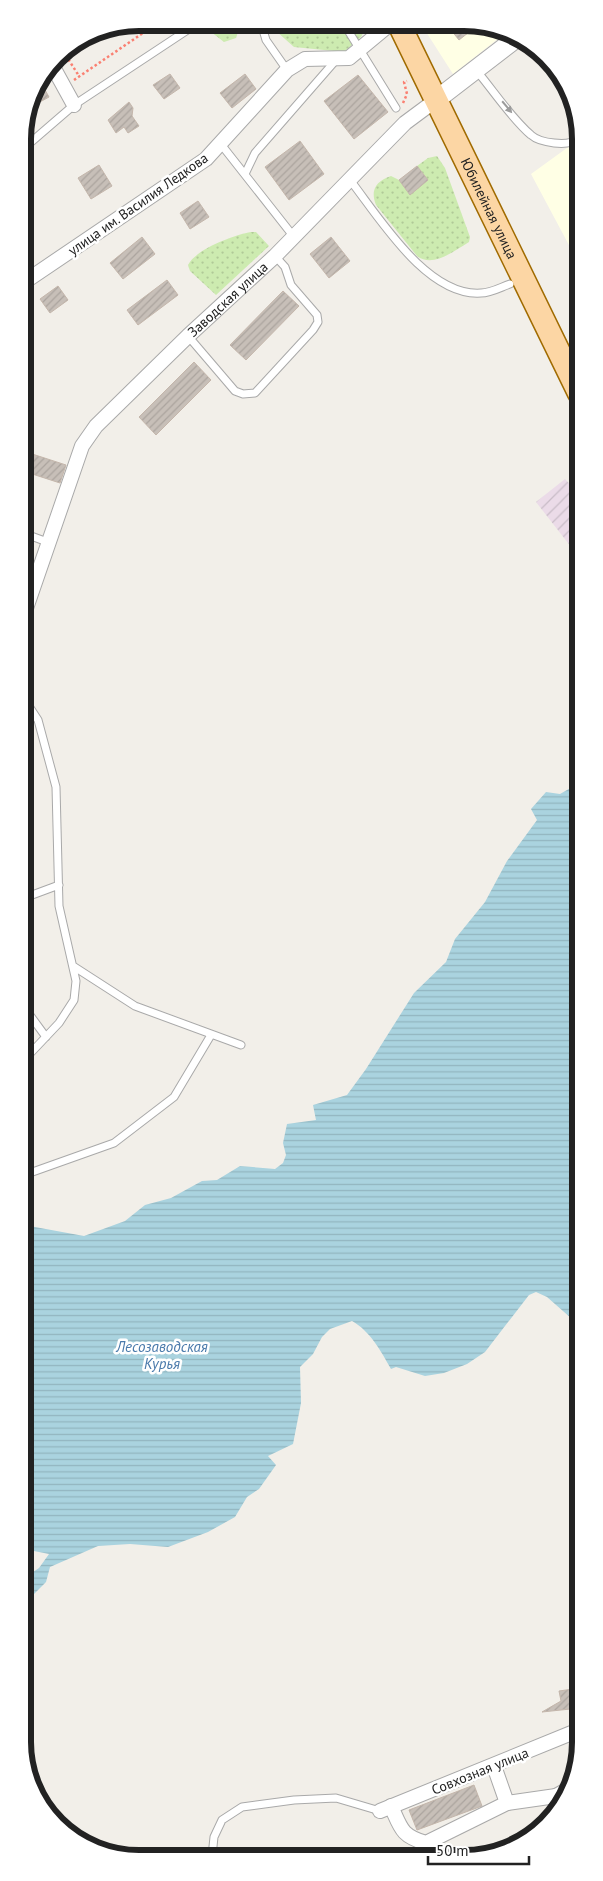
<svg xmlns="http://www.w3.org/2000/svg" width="603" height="1881" font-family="'PT Sans',sans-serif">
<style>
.industrial{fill:url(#industrial-furrows)}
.education{fill:#ffffe5}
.grass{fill:url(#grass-dots)}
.water{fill:url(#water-rules)}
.building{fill:url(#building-hatch);stroke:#c4b6ab}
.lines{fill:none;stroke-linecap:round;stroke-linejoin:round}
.service-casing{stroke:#a9a9a9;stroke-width:9}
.minor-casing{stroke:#a9a9a9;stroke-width:16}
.tertiary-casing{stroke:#a9a9a9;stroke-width:20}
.primary-casing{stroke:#a06b00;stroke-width:25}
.path{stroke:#fa8072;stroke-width:2.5;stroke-dasharray:2.5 2.5;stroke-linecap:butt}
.service{stroke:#fff;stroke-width:7}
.minor{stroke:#fff;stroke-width:14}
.tertiary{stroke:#fff;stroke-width:18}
.primary{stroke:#fcd6a4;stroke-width:22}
.oneway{fill:#9c9c9c}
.labels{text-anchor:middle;stroke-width:5;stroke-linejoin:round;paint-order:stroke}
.street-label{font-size:14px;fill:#222;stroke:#fff}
.water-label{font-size:15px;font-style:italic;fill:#4a7aab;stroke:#fff}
.rim{fill:none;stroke:#222;stroke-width:6}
</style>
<defs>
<pattern id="industrial-furrows" width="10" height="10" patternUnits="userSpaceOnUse" patternTransform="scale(1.25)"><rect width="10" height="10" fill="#ebdbe8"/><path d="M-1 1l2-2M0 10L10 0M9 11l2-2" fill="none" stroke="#c9bcc7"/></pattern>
<pattern id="grass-dots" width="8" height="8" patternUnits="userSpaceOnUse" patternTransform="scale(1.25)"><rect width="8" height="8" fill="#cdebb0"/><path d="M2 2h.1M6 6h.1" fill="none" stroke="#b0c997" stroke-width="1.8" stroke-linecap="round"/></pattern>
<pattern id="water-rules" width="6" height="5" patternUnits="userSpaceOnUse" patternTransform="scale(1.25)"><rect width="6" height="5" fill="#aad3df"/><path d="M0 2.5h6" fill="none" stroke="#92b5bf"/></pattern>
<pattern id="building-hatch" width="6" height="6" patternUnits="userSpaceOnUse" patternTransform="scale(1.25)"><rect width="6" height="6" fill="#c7bfb8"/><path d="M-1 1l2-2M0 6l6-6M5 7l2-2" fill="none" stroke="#aba49e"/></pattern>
</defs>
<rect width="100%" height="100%" fill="#f2efe9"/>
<!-- industrial -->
<path class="industrial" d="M565,479L579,494V549L575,552L536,502Z"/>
<!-- education -->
<path class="education" d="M421,24L487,25L504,34L453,74Z
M578,140V262L531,174Z"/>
<!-- grass -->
<path class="grass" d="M213,23H241L236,38L224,42L206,28Z
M267,23L368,24L361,37L344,52L294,47Z
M437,156L445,168L470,237L469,242C454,251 433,268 417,256L376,205C370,190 376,181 391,176L399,180L410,194L428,180L417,166L428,158Z
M251,232H256L269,246L216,295L190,271L188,265C196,249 234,235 251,232Z"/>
<!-- water -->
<path class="water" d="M574,786H579L580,1326L547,1297L536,1292L529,1295L485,1352L467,1364L444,1373L425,1376L396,1367L391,1369C381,1351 370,1331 352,1321L330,1329L322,1337L313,1354L300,1367L301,1403L293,1444L268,1456L276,1465L259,1489L247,1497L235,1517L208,1532L168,1547L130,1544L98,1546L50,1567L46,1582L32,1596L25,1623L24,1578L39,1568L49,1554L24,1549V1225L84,1236L125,1221L145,1205L171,1198L202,1181L217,1180L240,1166L275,1169L283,1163L286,1155L283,1143L287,1124L316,1120L313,1105L347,1095L366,1069L414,993L446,962L455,939L485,902L507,861L537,820L531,809L546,792L560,794Z"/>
<!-- building -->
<path class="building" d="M447,25H478L459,40Z
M170,74L180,88L164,99L153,85Z
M245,74L256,89L232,108L220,93Z
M358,75L388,112L354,139L324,101Z
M40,81L49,97L29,108L34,88Z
M129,102L133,108L132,116L139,126L128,133L124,127L116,133L108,120Z
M300,141L324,174L289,200L265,167Z
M99,165L112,186L91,199L78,178Z
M417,166L428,180L410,195L399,180Z
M198,201L209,217L190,229L180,213Z
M142,237L155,254L123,279L110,263Z
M331,237L350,261L329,278L310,254Z
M167,280L178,295L138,325L127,310Z
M58,286L68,300L50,313L40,299Z
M283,291L299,306L246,360L230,345Z
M194,362L211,380L156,435L139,417Z
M23,451L66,465L60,483L23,471Z
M580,1688V1708L542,1712L561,1701L559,1691Z
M474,1785L482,1806L417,1830L409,1810Z"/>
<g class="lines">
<defs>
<path id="service" d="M261,23L266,40L287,70
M344,24L396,108
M476,70C493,90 511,118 531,135C540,143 568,147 578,139
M220,143L294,237
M23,149L74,105L198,23
M245,174L255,153L336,60
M350,180C379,217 427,297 481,293C491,293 501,287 510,284
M188,336L235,391L243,394L255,393L313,330L318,322L317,315L291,285L285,267L275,256
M23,533L50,543
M23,697L38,720L56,787L59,906L76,981L74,1000L59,1023L24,1060
M24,898L59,885
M73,966L135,1006L241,1045
M24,1007L46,1037
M24,1175L114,1143L174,1097L211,1035
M212,1856L214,1837L222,1820L242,1807L294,1800L336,1798L380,1811
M434,1856L440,1838"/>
<g id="minor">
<path d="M52,65L74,105"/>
<path d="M23,283L206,159L287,70L305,59L349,58L390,24"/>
<path id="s1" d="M23,617L82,446L96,426L188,336L275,256L405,123L436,100"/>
<path d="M494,1766L507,1803L556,1796L560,1805"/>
<path d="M556,1796L570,1788"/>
<path d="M391,1806C401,1828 401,1836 426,1843L507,1803"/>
<path d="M380,1811L574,1732L580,1733"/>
</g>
<path id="tertiary" d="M436,100L514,40"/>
<g id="primary">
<path id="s2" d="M399,24L579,393"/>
</g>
</defs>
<!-- service casing -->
<use href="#service" class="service-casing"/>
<!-- minor casing -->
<use href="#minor" class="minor-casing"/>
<!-- tertiary casing -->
<use href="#tertiary" class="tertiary-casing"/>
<!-- primary casing -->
<use href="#primary" class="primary-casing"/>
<!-- path -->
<path class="path" d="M63,51L79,76
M74,80L146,31L139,23
M403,103L407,94L404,82L407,81"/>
<!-- service -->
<use href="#service" class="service"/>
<!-- minor -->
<use href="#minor" class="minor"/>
<!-- tertiary -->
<use href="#tertiary" class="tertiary"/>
<!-- primary -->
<use href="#primary" class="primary"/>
</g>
<!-- one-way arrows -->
<defs><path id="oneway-solid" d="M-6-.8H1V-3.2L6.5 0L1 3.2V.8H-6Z" transform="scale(1.25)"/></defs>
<use class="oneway" href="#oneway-solid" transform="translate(507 107) rotate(50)"/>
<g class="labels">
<!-- street labels -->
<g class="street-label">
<text transform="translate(138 204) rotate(-35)" y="5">улица им. Василия Ледкова</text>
<text dy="5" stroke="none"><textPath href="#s2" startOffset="205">Юбилейная улица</textPath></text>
<text dy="5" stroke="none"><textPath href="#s1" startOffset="388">Заводская улица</textPath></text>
<text transform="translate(480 1771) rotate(-22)" y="5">Совхозная улица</text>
</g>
<!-- water labels -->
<g class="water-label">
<text x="162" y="1352">Лесозаводская<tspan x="162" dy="17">Курья</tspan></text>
</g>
</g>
<!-- crop -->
<path d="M0 0H603V1881H0ZM139 31H464A108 108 0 0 1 572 139V1742A108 108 0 0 1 464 1850H139A108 108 0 0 1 31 1742V139A108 108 0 0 1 139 31Z" fill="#fff" fill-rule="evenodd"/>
<path class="rim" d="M139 31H464A108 108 0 0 1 572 139V1742A108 108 0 0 1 464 1850H139A108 108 0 0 1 31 1742V139A108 108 0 0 1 139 31Z"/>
<!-- scale -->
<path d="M428 1856v8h101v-8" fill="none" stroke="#222222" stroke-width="2.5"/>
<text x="436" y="1856" font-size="15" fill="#222222" stroke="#ffffff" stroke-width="4" paint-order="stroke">50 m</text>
</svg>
